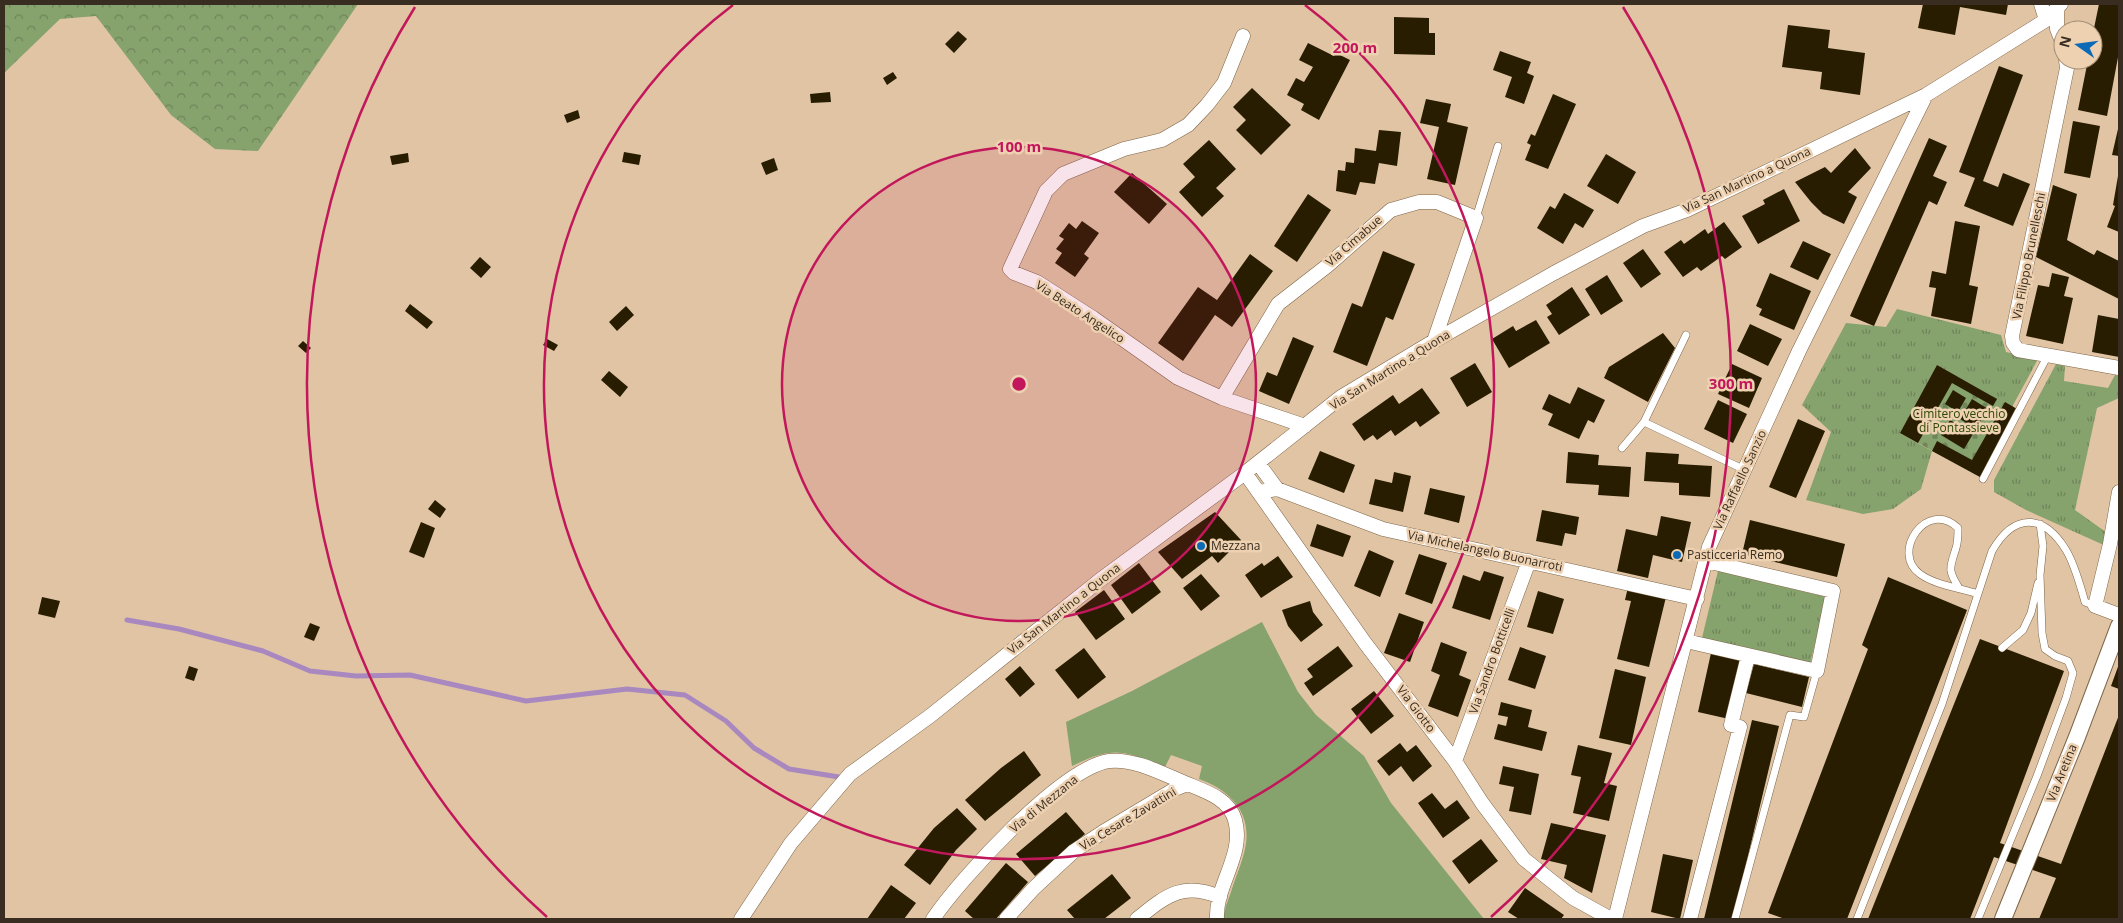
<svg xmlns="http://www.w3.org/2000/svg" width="2123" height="923" font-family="'Open Sans',sans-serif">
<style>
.green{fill:#86a26d}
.forest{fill:url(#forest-crowns)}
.cemetery{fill:url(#cemetery-stones)}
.park{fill:url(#park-tufts)}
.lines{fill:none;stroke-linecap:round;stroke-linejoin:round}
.stream{stroke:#a988c0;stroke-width:5}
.building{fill:#281d00}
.service-casing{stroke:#7e6548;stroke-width:8}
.minor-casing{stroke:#7e6548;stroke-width:15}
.tertiary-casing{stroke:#7e6548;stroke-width:18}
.service{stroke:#fff;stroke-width:7}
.minor{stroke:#fff;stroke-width:14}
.tertiary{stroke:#fff;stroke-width:16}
.ring{fill:none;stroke:#c2185b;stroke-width:2.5}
.poi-dot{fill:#0d6ab7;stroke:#eed1b1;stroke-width:2}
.labels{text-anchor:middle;stroke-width:5;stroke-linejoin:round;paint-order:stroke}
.street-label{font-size:12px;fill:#382d20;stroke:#eed1b1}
.park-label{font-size:12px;fill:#2d4806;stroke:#eed1b1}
.poi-label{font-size:12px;fill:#382d20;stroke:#eed1b1;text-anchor:start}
.centre{fill:#c2185b;stroke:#eed1b1;stroke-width:2.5}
.ring-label{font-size:15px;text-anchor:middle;font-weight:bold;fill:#c2185b;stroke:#eed1b1;stroke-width:5;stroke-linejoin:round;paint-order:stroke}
</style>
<defs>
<pattern id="forest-crowns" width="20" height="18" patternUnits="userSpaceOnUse" patternTransform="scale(1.25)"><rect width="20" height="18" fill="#86a26d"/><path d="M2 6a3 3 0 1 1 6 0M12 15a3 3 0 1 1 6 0" fill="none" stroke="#6f8459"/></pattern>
<pattern id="cemetery-stones" width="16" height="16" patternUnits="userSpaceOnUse" patternTransform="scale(1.25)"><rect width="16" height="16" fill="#86a26d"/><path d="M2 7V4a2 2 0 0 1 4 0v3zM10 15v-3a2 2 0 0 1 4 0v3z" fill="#6f8459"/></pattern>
<pattern id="park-tufts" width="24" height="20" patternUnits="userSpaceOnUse" patternTransform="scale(1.25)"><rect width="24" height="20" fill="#86a26d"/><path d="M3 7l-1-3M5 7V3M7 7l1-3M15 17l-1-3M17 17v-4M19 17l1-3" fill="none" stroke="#6f8459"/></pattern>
</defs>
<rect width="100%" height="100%" fill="#e0c4a4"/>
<!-- green -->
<path class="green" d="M1262,622L1298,692L1316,715L1364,756L1391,803L1484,919H1224C1223,910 1229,899 1232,889C1236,876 1242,863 1245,849C1253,813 1230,790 1199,779L1202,766L1171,755L1165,767C1123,751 1115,745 1072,766L1066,722L1132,691Z"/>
<!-- forest -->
<path class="forest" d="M4,4H358L258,151L215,149L171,115L96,16L60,19L4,73Z"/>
<!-- cemetery -->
<path class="cemetery" d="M1937,365L2017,409L1980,477L1900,433Z"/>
<!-- park -->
<path class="park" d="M1897,309L2001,335L2006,352L2038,359L2012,407L1937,365L1900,433L1932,451L1921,489L1893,509L1863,514L1806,500L1831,432L1802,405L1846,323L1886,327Z
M2056,364L2065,366L2064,381L2108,388L2115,375L2119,376V398L2097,408L2075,510L2110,535L2106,546L2026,510L1994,492V480Z
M1718,571L1826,597L1810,664L1702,638Z"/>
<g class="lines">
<!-- stream -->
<path class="stream" d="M127,620L179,629L263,651L310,671L356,676L410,675L526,701L627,689L685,695L726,721L754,748L789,769L839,777"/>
</g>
<!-- building -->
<path class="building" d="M1923,4H2008L2006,15L1960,7L1955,35L1918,28Z
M2099,4H2119V52L2107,116L2078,110L2088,60H2093V33Z
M1394,17L1429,18V33H1435V55L1394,54Z
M1788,25L1830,30L1828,48L1865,53L1860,95L1820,89L1822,72L1782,67Z
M958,31L967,39L954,53L945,44Z
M1308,43L1334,56L1336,53L1350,60L1319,120L1301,110L1304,104L1287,95L1296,78L1304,82L1313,67L1299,60Z
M1500,51L1531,62L1527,73L1534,76L1524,104L1505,97L1512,77L1493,70Z
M1999,66L2023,75L1983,181L1998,187L2003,173L2030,184L2013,226L1964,206L1975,178L1959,172Z
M893,72L897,78L887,85L883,78Z
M1252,88L1291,125L1261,155L1236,130L1246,120L1233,107Z
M830,92L831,102L811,103L810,94Z
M1553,94L1576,104L1548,169L1525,160L1531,145L1527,143L1531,134L1535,136Z
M1426,99L1451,104L1447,122L1468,127L1455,185L1427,179L1439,127L1420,123Z
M578,110L580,118L567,123L564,115Z
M2073,121L2100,126L2090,178L2064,173Z
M2118,129L2119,130V156L2112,155Z
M1379,130L1401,132L1397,166L1379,163L1375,184L1360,182L1356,195L1336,191L1338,170L1345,171L1346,162L1354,163L1355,148L1376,151Z
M1929,138L1947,146L1933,176L1947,182L1937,205L1929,201L1874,326L1850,316Z
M1209,140L1236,169L1216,188L1224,196L1202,217L1179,192L1195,177L1183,164Z
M1855,148L1871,168L1848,192L1857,197L1844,224L1823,214L1811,202L1795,182L1825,167L1831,173Z
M624,152L641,155L639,165L622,162Z
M408,153L409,162L392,165L390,156Z
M1606,154L1636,172L1618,204L1587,186Z
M774,158L778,170L766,175L761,163Z
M1132,173L1167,204L1149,224L1114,192Z
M2118,176H2119V232L2107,227L2115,206L2113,205Z
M2053,185L2077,194L2067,240L2094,255L2097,250L2119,261V299L2036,257Z
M1784,189L1800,221L1758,244L1742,216L1765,204L1763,200Z
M1564,193L1594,210L1583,228L1575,223L1563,244L1537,228L1550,206L1555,209Z
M1308,194L1331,210L1297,262L1274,246Z
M1082,221L1099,233L1084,254L1089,258L1075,277L1055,263L1062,253L1056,249L1064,239L1059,236L1069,223L1076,229Z
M1955,221L1980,226L1969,285L1978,287L1971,324L1931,316L1936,288L1929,287L1932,271L1946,274Z
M1724,222L1742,247L1725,259L1722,256L1701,271L1697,267L1683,277L1664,252L1681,240L1684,244L1705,229L1708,234Z
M1803,241L1831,254L1818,280L1790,267Z
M1643,249L1661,274L1641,288L1623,263Z
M1383,251L1415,264L1393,320L1386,317L1367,366L1333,352L1352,303L1362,307Z
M1250,254L1273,271L1232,327L1215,315L1183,361L1158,343L1198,287L1217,300Z
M480,257L491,267L481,278L470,268Z
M1770,273L1811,291L1794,330L1759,315L1762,309L1756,306Z
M2052,273L2069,277L2064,296L2073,298L2063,344L2026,336L2038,285L2049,287Z
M1607,275L1623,301L1601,315L1585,289Z
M1572,287L1590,315L1559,335L1547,317L1552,314L1546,305Z
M410,304L433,322L427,329L405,311Z
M626,306L634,315L617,331L609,322Z
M2098,315L2119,319V357L2092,352Z
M1536,320L1550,343L1509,368L1492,339L1513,326L1516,331Z
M1750,324L1782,339L1768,366L1737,351Z
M1663,333L1675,348L1648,402L1604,378L1609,367Z
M1293,337L1314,346L1289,404L1259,391L1267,372L1277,376Z
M547,339L558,345L554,351L543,345Z
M303,341L311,348L306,353L298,346Z
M1475,363L1492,392L1467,407L1450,378Z
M1732,364L1762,378L1749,408L1718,394Z
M1937,365L1997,399L1993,406L1952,383L1918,443L1900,433Z
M609,371L628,387L620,397L601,380Z
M1578,387L1605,400L1594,423L1588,420L1579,439L1548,425L1553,414L1542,409L1549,394L1570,404Z
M1422,388L1440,413L1420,427L1416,421L1395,436L1391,430L1377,440L1373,435L1364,441L1352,424L1393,395L1399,404Z
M1953,390L1966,398L1958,412L1945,404Z
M1972,399L1988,409L1976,429L1960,419Z
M1718,400L1747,414L1733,443L1704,429Z
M2005,402L2017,409L1980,477L1932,451L1937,441L1972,460Z
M1798,419L1825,431L1796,498L1769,487Z
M1950,420L1973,434L1964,449L1941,435Z
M1320,451L1355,465L1344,493L1308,479Z
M1568,452L1599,455L1598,465L1631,467L1629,497L1598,495L1599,485L1566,483Z
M1646,452L1679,454L1678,464L1712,466L1710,497L1679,495V483L1644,481Z
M1394,472L1411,476L1403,512L1369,504L1375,479L1392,483Z
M1430,488L1465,496L1459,523L1424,514Z
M435,500L446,509L440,518L428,509Z
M1542,510L1579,517L1576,535L1565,533L1562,546L1536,541Z
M1215,512L1241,540L1218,563L1212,556L1182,579L1158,552Z
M1661,516L1691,522L1682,562L1653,555L1648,578L1617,571L1626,529L1657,536Z
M1750,520L1845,544L1837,577L1742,554Z
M421,522L435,528L424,558L409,552Z
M1317,524L1351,536L1343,557L1310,546Z
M1369,550L1394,561L1380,597L1354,586Z
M1419,554L1447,563L1432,604L1405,594Z
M1278,556L1293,577L1261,598L1245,575L1262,563L1264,566Z
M1139,563L1161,592L1132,614L1111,585Z
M1484,571L1504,577L1490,620L1452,608L1463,575L1480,581Z
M1201,574L1220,596L1201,611L1183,588Z
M1888,577L1967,610L1847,919H1785L1768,913L1868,649L1862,645Z
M1628,587L1666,597L1649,667L1617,659L1631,601L1625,600Z
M1104,590L1125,619L1096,640L1075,612Z
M1538,591L1564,599L1553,634L1527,627Z
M42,597L60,601L55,618L38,614Z
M1310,601L1313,612L1323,625L1301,642L1288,626L1282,610Z
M1399,613L1424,622L1410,662L1384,653Z
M310,623L320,627L314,641L304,637Z
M1980,639L2064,671L2000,843L2061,864L2119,715V919H2039L2056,878L1994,857L1970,919H1868Z
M1441,642L1467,652L1459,675L1471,680L1458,717L1428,706L1440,675L1431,671Z
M1338,646L1353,666L1313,696L1304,683L1313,677L1307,669Z
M1520,647L1546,656L1535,689L1508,680Z
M1084,648L1106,677L1078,699L1055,670Z
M1711,653L1742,659L1729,719L1698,712Z
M1754,664L1809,677L1802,707L1746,693Z
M2119,664V689L2111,686Z
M189,666L198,669L194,681L185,678Z
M1020,666L1035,684L1020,697L1005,679Z
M1615,669L1646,677L1631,745L1599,738Z
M1374,691L1394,716L1371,734L1351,709Z
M1501,702L1532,710L1528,727L1547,732L1542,751L1494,739L1498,724L1506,726L1508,717L1498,715Z
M1752,720L1779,726L1733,919H1704Z
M1400,743L1407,752L1416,745L1432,766L1413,782L1401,766L1389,776L1377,761Z
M1578,745L1612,753L1604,783L1617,786L1609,821L1573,813L1581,777L1571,775Z
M1024,751L1041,775L985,821L965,800L1001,768Z
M1503,766L1539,774L1531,815L1509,811L1514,787L1499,784Z
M1432,793L1445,809L1457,800L1470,818L1443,838L1418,803Z
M957,808L977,829L956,850L930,885L904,865L934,828Z
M1066,812L1085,834L1035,876L1016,854Z
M1551,823L1606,835L1592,893L1564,878L1567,865L1541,859Z
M1481,839L1498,861L1469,884L1452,861Z
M1663,854L1693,860L1680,919L1651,912Z
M1006,863L1028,882L996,919H974L965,911Z
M1112,874L1131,898L1104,919H1075L1067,910Z
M891,885L916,903L904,919H867Z
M1525,888L1564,915L1561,919H1519L1508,912Z"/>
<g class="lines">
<defs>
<path id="service" d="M1476,218L1498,146
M1644,422L1745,470
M1622,448L1644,422L1686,335
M1983,479L2048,355
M1959,588C1947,569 1950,568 1956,548C1958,542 1958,534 1958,528C1927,498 1890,553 1920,574C1935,585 1960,588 1978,594
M2002,648L2023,630L2031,613L2038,583
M1735,919L1790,715L1804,717L1817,671
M1857,919L1942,704L1992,551C2014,513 2043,513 2066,550C2075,565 2080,585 2085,602L2095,606
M1978,919L2037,776L2066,698L2073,673L2068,661L2055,656L2045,649L2042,633L2040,575L2043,546L2040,524"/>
<path id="minor" d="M2041,4L2046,20
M2057,8V29L2063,44
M1243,36L1224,83L1207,105L1188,125L1162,140L1124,149L1063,174L1046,191L1010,269L1014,273L1037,282L1093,318L1178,378L1222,398L1305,426
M2066,60L2067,68L2012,336L2013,343L2018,350L2119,368
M1222,398L1278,304L1327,266L1391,210L1419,202H1437L1476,218L1434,341
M1258,463L1277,489
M1245,473L1365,643L1455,761L1482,803L1524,859L1573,898L1611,919
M1259,492L1277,489L1383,529L1697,599
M2119,492L2110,544L2095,606L2119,615
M1686,641L1817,671L1833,591L1706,561
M1455,761L1529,561
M741,919L791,843L850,774L930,716L1100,580L1245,473L1341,397L1434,341L1554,273L1643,226L1687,210L1926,95L2046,20L2061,4
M933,919C960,879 1061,768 1109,761C1134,758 1163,774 1185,783C1204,791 1229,798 1235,820C1245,855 1215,885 1217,919
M1006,919L1034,888L1074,851L1103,832L1175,789L1187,784
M1137,919C1166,896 1182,881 1220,897
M1615,919L1709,547L1799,351L1926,95
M1690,919L1740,727L1731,725L1748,656"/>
<path id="tertiary" d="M2003,919L2077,737L2119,626"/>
</defs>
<!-- service casing -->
<use href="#service" class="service-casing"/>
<!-- minor casing -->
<use href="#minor" class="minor-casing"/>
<!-- tertiary casing -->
<use href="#tertiary" class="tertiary-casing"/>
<!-- service -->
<use href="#service" class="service"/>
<!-- minor -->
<use href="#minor" class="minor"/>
<!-- tertiary -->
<use href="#tertiary" class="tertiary"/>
</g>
<!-- distance rings -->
<circle cx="1019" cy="384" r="237" fill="#c2185b" fill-opacity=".12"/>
<g class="ring">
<circle cx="1019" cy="384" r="237"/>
<path d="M1305 5A475 475 0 1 1 733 5"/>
<path d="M547 917A712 712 0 0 1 415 7M1623 7A712 712 0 0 1 1491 917"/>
</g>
<!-- markers -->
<g class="poi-dot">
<circle cx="1201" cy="546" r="5"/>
<circle cx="1677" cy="555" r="5"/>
</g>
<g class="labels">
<!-- street labels -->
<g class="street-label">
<text transform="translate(1747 180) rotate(-25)" y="4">Via San Martino a Quona</text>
<text transform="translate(1354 241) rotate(-41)" y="4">Via Cimabue</text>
<text transform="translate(2029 256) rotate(-79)" y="4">Via Filippo Brunelleschi</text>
<text transform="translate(1080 312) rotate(33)" y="4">Via Beato Angelico</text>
<text transform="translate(1390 370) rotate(-32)" y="4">Via San Martino a Quona</text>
<text transform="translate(1740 480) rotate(-65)" y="4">Via Raffaello Sanzio</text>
<text transform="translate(1485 551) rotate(12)" y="4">Via Michelangelo Buonarroti</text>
<text transform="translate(1064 609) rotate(-38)" y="4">Via San Martino a Quona</text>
<text transform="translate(1492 661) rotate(-70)" y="4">Via Sandro Botticelli</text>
<text transform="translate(1416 709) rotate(53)" y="4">Via Giotto</text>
<text transform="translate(2062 773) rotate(-68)" y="4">Via Aretina</text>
<text transform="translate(1044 804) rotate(-39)" y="4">Via di Mezzana</text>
<text transform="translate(1128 819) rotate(-31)" y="4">Via Cesare Zavattini</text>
</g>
<!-- park labels -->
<g class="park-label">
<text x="1959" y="418">Cimitero vecchio<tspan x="1959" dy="14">di Pontassieve</tspan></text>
</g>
<!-- poi labels -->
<g class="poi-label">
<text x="1211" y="550">Mezzana</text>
<text x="1687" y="559">Pasticceria Remo</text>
</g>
</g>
<circle cx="1019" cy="384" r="8" class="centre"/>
<g class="ring-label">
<text x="1355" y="53">200 m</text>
<text x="1019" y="152">100 m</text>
<text x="1731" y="389">300 m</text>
</g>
<!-- border -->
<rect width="2123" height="923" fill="none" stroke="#382d20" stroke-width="10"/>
<!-- north arrow -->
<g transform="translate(2078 45) rotate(284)"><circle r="24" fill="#eed1b1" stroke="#a58f77"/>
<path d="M0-4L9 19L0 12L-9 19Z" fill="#0d6ab7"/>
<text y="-8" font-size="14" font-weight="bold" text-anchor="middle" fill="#382d20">N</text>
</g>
</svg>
